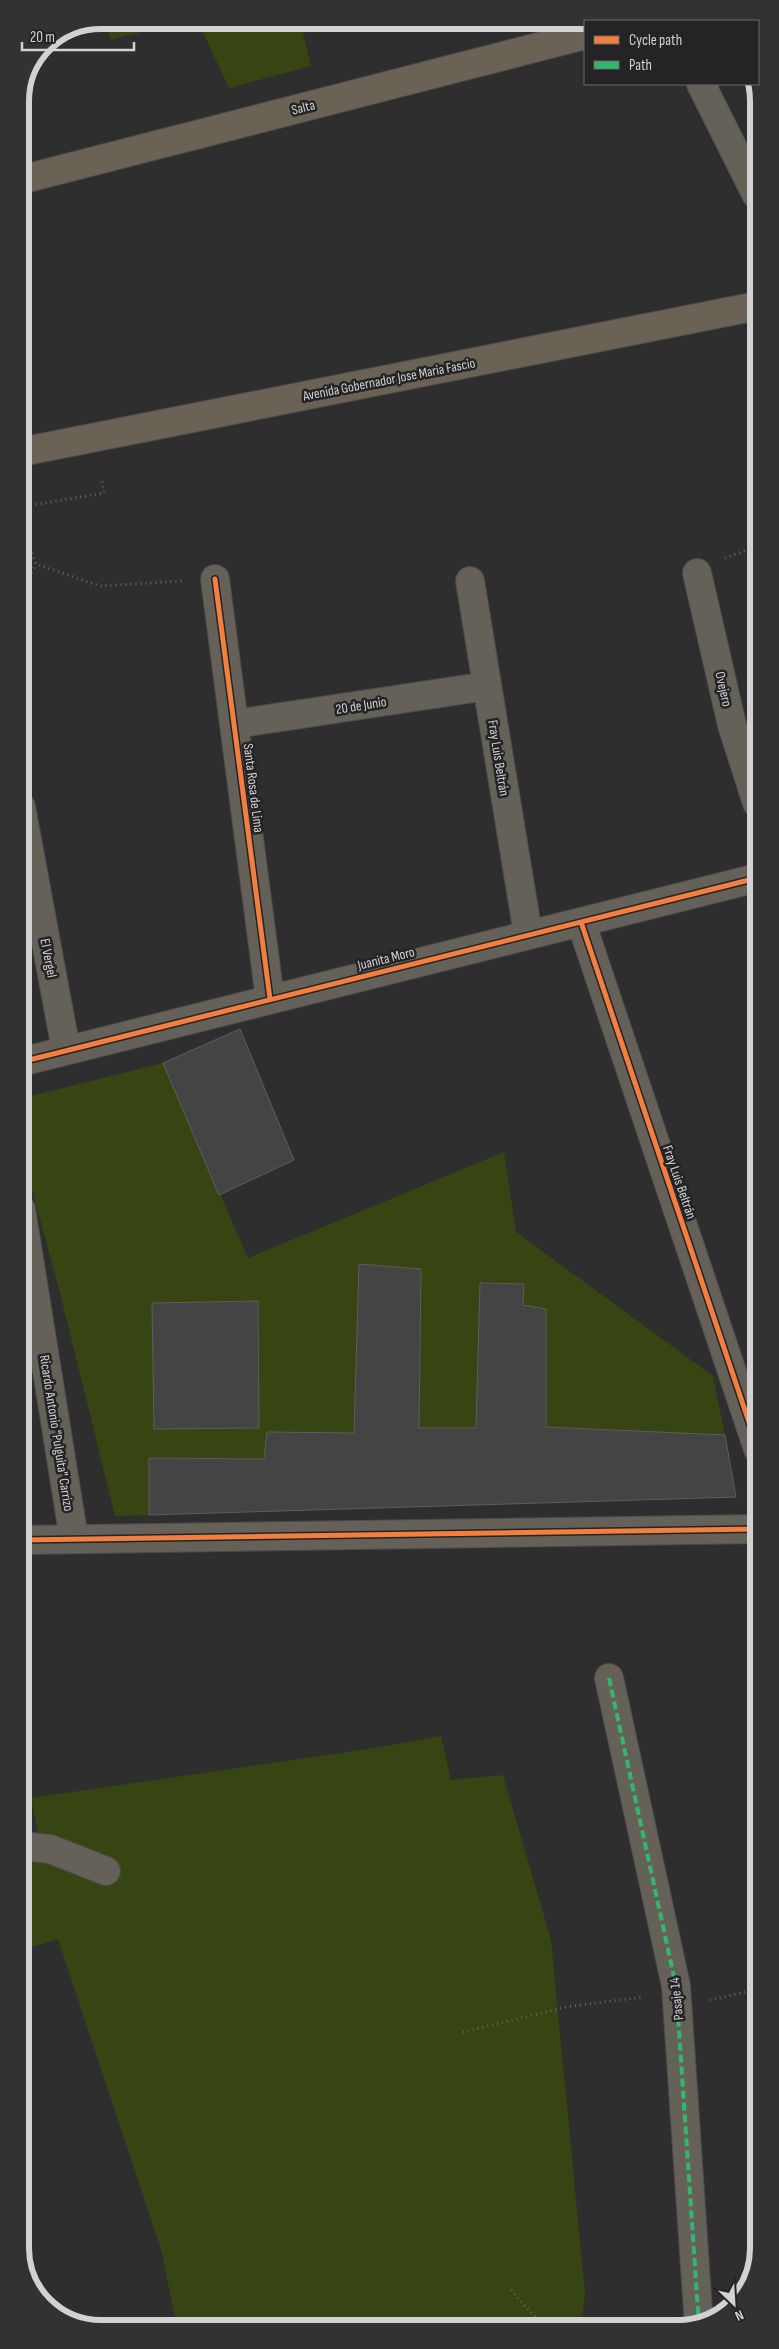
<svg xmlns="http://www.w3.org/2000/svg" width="779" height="2349" font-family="'Sofia Sans Condensed',sans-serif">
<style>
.green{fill:#364512}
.building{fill:#454445;stroke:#5e5d5e}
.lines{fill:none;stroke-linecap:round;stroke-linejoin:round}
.minor-casing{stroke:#4c4c4d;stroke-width:30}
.major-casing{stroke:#4c4c4d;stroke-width:30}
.path{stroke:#66645e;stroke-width:3;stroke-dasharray:1 4;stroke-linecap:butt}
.minor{stroke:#656159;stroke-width:28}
.major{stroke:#6a6355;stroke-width:28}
.quiet{stroke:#33b770;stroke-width:4;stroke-dasharray:8 4;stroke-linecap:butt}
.cycleway-casing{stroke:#242426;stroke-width:8}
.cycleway{stroke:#f27e40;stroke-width:5}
.labels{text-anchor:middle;stroke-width:5;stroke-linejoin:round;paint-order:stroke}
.street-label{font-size:14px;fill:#d2d2d3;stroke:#242426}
.rim{fill:none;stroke:#d2d2d3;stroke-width:6}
</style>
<rect width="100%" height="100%" fill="#2e2e2f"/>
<!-- green -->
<path class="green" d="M106,20H188L111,40Z
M197,20H300L311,66L229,88Z
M163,1063L248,1258L504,1152L516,1232L713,1376L725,1435L546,1427L523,1305V1284L480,1283L476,1428H419L421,1269L359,1264L354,1433L267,1432L264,1459L149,1458V1515L115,1516L62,1301L21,1148V1102L23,1098Z
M441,1736L451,1780L503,1775L551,1940L585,2293L581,2327L177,2328L162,2253L58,1939L22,1950V1838L39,1837L31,1798L375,1748Z"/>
<!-- building -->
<path class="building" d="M240,1029L294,1160L219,1195L163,1063Z
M359,1264L421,1269L419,1428H476L480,1283L524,1284L523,1305L546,1309V1427L725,1435L736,1497L149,1515V1458L264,1459L267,1432L354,1433Z
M258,1301L259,1428L154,1429L152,1303Z"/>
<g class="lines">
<defs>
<path id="minor" d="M669,20V21
M701,84L756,194
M697,573L732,725L757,803
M215,579L270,999
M470,581L528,934
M235,724L487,686
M21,807L66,1050
M581,922L758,1449
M21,1062L757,878
M21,1209L74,1539
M22,1540L758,1529
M609,1678L676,1986L699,2326
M22,1846L50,1849L106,1871"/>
<path id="major" d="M641,21L645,20
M20,180L585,35
M21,452L757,306"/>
</defs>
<!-- minor casing -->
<use href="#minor" class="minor-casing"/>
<!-- major casing -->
<use href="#major" class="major-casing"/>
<!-- path -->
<path class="path" d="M21,507L104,493L102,481
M21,525L36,564L100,586L182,581
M725,558L757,546
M21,590L36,564
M710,2000L759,1989
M463,2032L566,2007L643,1997
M511,2290L544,2327"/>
<!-- minor -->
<use href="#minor" class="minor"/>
<!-- major -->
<use href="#major" class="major"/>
<!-- quiet -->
<path class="quiet" d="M609,1678L676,1986L699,2326"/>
<defs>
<path id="cycleway" d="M215,579L270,999
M581,922L758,1449
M21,1062L757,878
M22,1540L758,1529"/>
</defs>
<!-- cycleway casing -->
<use href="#cycleway" class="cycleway-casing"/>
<!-- cycleway -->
<use href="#cycleway" class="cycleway"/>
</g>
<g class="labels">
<!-- street labels -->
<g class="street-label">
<text transform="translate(303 107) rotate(-14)" y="5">Salta</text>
<text transform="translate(389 379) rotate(-11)" y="5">Avenida Gobernador Jose Maria Fascio</text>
<text transform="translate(724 689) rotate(77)" y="5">Ovejero</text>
<text transform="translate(361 705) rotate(-9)" y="5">20 de Junio</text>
<text transform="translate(499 758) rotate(81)" y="5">Fray Luis Beltrán</text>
<text transform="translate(254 788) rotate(83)" y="5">Santa Rosa de Lima</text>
<text transform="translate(49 958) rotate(79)" y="5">El Vergel</text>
<text transform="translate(386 958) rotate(-14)" y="5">Juanita Moro</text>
<text transform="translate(680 1182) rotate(71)" y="5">Fray Luis Beltrán</text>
<text transform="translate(57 1433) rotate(81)" y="5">Ricardo Antonio "Pulguita" Carrizo</text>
<text transform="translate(676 1999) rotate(-96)" y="5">Pasaje 14</text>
</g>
</g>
<!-- crop -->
<path d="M0 0H779V2349H0ZM101 29H678A72 72 0 0 1 750 101V2248A72 72 0 0 1 678 2320H101A72 72 0 0 1 29 2248V101A72 72 0 0 1 101 29Z" fill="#323234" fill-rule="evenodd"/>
<path class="rim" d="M101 29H678A72 72 0 0 1 750 101V2248A72 72 0 0 1 678 2320H101A72 72 0 0 1 29 2248V101A72 72 0 0 1 101 29Z"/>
<!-- legend -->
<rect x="584" y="20" width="175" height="65" fill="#242426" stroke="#6a6a6b"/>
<rect x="594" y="36" width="25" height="8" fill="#f27e40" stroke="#6a6a6b"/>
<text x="629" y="45" font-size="15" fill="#d2d2d3">Cycle path</text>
<rect x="594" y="61" width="25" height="8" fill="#33b770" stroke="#6a6a6b"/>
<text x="629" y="70" font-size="15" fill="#d2d2d3">Path</text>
<!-- north arrow -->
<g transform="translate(734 2304) rotate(155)" stroke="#242426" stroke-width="4" paint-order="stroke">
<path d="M0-4L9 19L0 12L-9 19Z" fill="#d2d2d3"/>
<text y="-8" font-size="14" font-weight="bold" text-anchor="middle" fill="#d2d2d3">N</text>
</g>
<!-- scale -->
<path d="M22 42v8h112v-8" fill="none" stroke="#d2d2d3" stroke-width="2.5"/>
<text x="30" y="42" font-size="15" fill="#d2d2d3" stroke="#242426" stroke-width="4" paint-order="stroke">20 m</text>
</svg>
